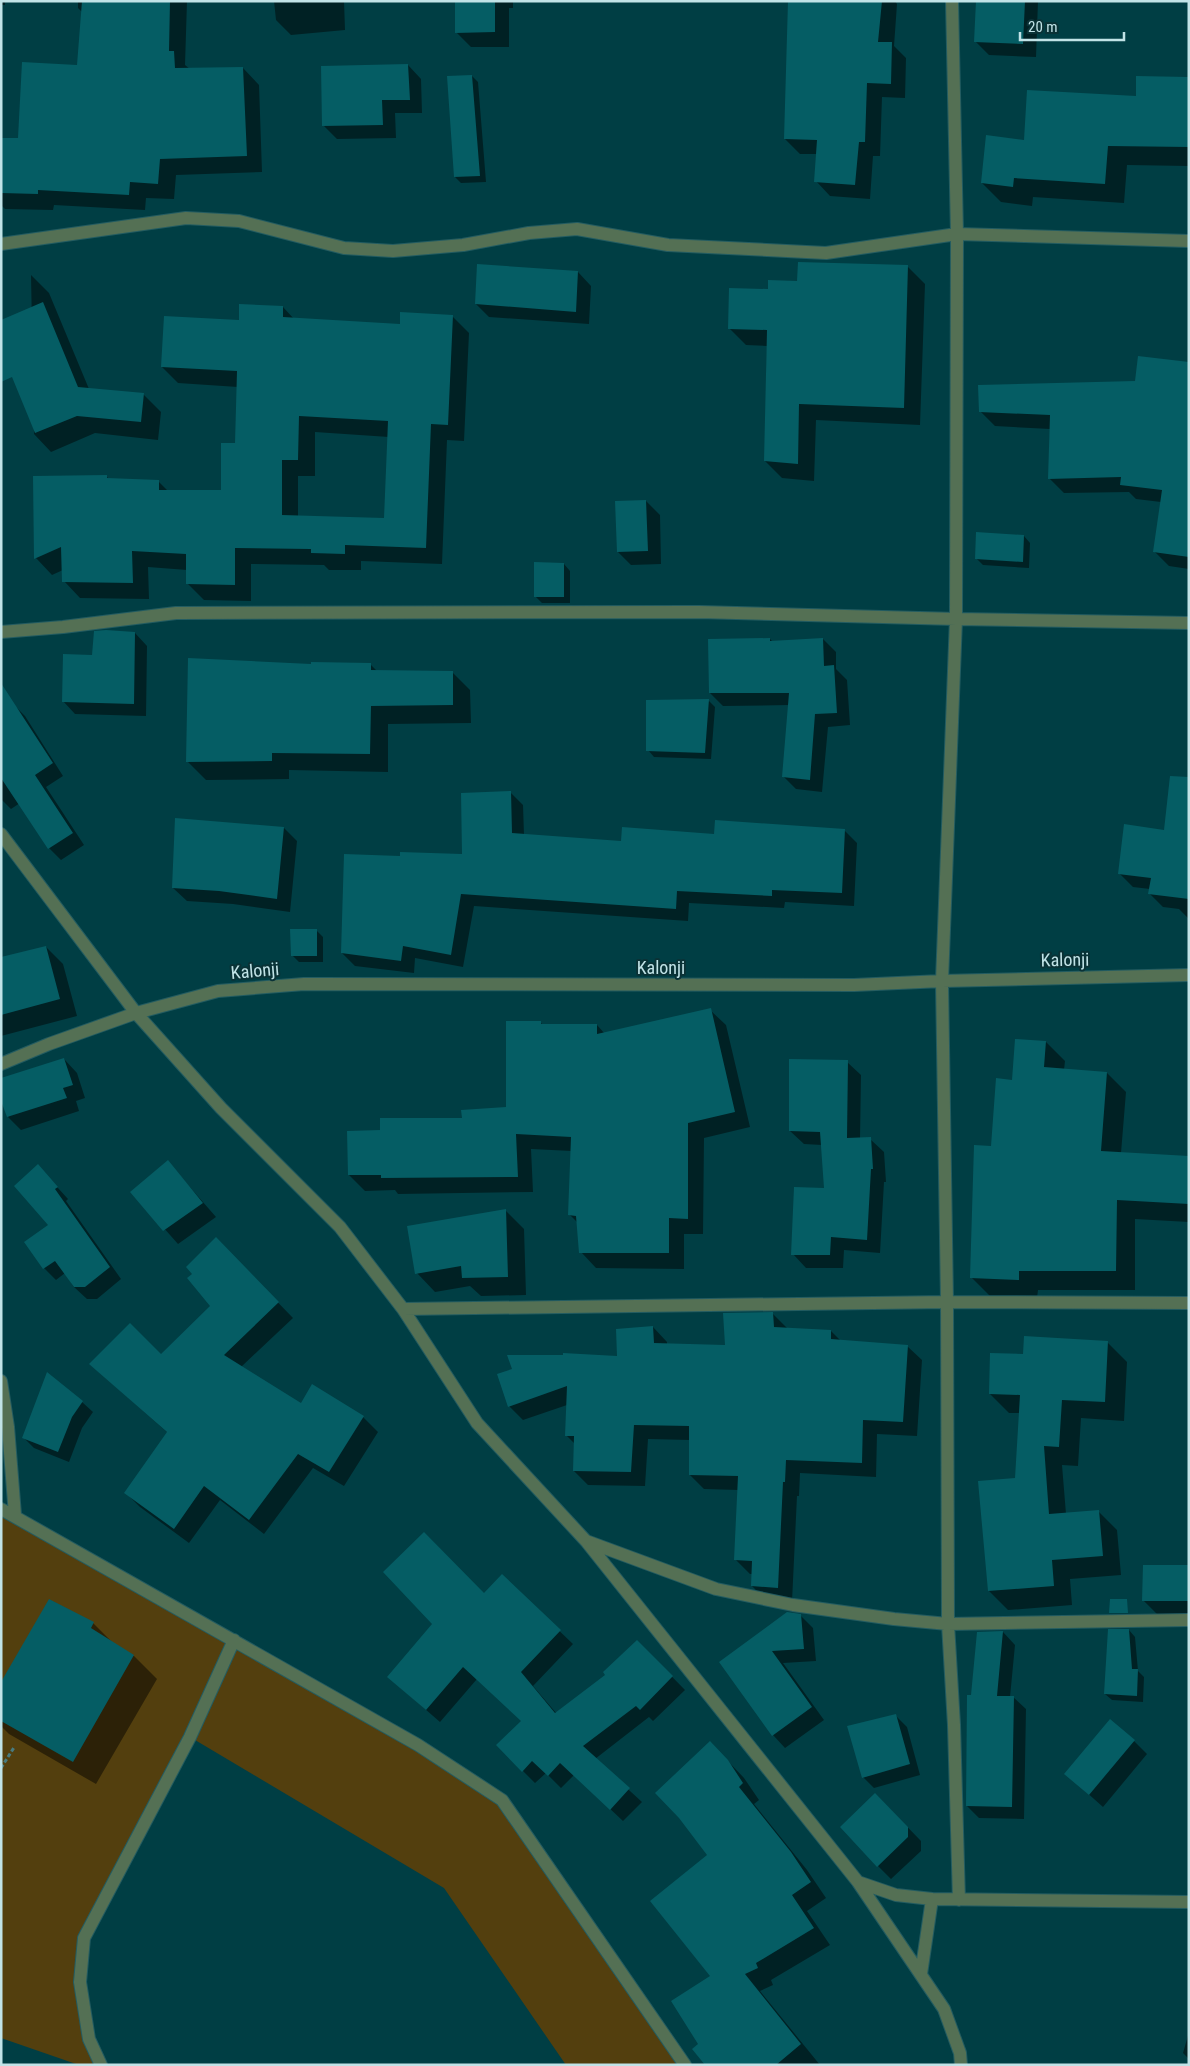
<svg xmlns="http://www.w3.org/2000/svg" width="1190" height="2066" font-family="'Roboto Condensed',sans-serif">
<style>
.green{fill:#533f0e}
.shadow{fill:#0007;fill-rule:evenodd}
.building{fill:#055d64;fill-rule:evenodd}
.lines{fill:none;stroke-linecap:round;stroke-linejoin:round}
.minor-casing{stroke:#235c61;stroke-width:14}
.path{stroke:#487b80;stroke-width:3;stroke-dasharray:4 2.5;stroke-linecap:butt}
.minor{stroke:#547054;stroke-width:12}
.labels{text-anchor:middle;stroke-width:4;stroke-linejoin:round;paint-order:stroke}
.street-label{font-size:18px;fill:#c1e3e7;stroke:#0a3236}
</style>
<rect width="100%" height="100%" fill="#003e44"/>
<!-- green -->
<path class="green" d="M1,1509L502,1800L685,2065H566L444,1888L190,1737L84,1938L80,1982L101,2065H79L1,2038Z"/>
<!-- shadow -->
<path class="shadow" d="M1,1H5V5H1Z
M78,1H187L185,65L190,69L243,68L259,85L262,172L176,175L174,199L146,198L145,210L54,205L53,210L5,209L1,205V139H19L78,67L82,12L78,8Z
M274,1H344L345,30L291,35L276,20Z
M456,1H513V8H509V47H471L456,32Z
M790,1H895L897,4L894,46L906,58L905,98L882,97L880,156H873L870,199L830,196L816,181L818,154H800L785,139Z
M977,1H1038L1036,57L989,55L975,41Z
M408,65L421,79L422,113H395L396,138L337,139L324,126Z
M472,76L478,82L486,182L461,183L455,177Z
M1189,78V166L1127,165L1124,203L1033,197L1032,206L1001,202L982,183L1025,141Z
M908,267L925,284L920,425L816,420L814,481L782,478L765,461L767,346L746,345L729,328L769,290L799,282Z
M578,272L591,286L589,324L489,317L476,304Z
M31,275L49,293L89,389L143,394L161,412L158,440L95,433L51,452L34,434Z
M283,307L294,319L401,325L453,317L469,333L464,441L447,440L442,564L361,561V570H329L324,565L251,564V601L204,600L187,583V570L148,567L149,599L80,598L64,581L63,570L52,575L36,558L34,477L106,476L109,479L158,481L168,491H222L236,444L238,387L178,383L162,367L240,321ZM315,432L389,437L385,519L298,517V476H315Z
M1189,363V569L1169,566L1154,551L1161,502L1136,499L1129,492L1064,493L1049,478L1050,429L995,426L980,411L1136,382Z
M646,501L660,515L661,564L631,565L618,552Z
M1024,536L1030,543L1029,568L983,565L976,558Z
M564,564L570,571V603H542L535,596Z
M135,633L147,646L146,716L75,714L63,701L93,656Z
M770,639L773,642L823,639L836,652V669L847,680L850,725L828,727L822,792L796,789L783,776L789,705L723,706L710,693Z
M313,665H371L378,672H452L470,690L471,723L388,724V772L289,770V779L206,780L188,762Z
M709,701L715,707L711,759L654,757L648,750Z
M13,704L25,716L63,776L46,787L84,845L61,860L49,848L20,803L11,809L1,799V712Z
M510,792L523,805L524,835L622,842L715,835L844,830L857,843L854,906L785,902L784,908L689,903L688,921L474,906L463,967L415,958L414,973L355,966L342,953L401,858L464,855Z
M1189,805V919L1179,909L1163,907L1150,894V889L1133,887L1119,873L1165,831Z
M284,828L297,841L290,912L233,904L187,901L173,888Z
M316,930L323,937V962H299L292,955Z
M46,947L63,964L77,1016L1,1036V959Z
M710,1010L726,1025L750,1127L704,1138L703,1234H684V1269L596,1268L581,1252L578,1223L570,1215L572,1151L531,1149L533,1192L398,1194L395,1190L365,1191L349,1175L382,1132L463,1119L507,1108L540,1022L543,1025H597L605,1034Z
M1046,1042L1065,1061L1064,1070L1107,1073L1126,1092L1121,1153L1189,1157V1222L1135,1219V1290H1038L1037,1298L991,1297L971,1277L992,1147L1013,1082Z
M64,1059L77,1073L85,1098L76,1101L79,1111L21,1130L8,1117Z
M847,1062L861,1075L860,1139H870L884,1152L886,1182H884L880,1253L844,1250L843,1268H806L793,1254L825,1190L822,1145L804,1144L790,1131Z
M168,1162L216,1217L178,1244L132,1192Z
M38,1166L68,1199L66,1201L121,1279L97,1299H87L74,1287L65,1273L56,1280L44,1268L26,1242L50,1225Z
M506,1211L524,1229L526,1295L481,1296L470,1286L435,1292L417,1273Z
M231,1254L293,1318L241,1367L301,1404L363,1417L378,1432L344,1486L313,1468L264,1534L220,1500L189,1543L140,1507L126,1493L168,1433L90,1364L161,1356L212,1306Z
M773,1314L788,1329L831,1331L841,1341L907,1346L922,1360L917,1436L877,1434L876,1477L800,1473L799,1496H797L792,1602L766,1600L752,1586L753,1574H750L736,1560L738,1490L704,1489L690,1475V1440L648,1439L645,1486L588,1485L574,1471L575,1444L566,1435L567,1405L523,1420L509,1406L619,1357L653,1327L667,1342V1345L726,1347Z
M1107,1342L1127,1362L1124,1421L1081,1418L1078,1466L1062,1465L1066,1514L1098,1511L1117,1530L1121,1575L1070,1579L1072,1605L1008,1610L989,1591L1017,1479L1020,1413H1009L990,1394L1024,1355Z
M82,1402L93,1412L82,1428L69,1462L34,1448L23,1437Z
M1189,1566V1614H1157L1143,1600Z
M502,1576L573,1644L533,1686L557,1714L607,1675L637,1641L685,1690L653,1721L649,1717L595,1759L642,1802L623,1821L574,1775L561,1788L546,1773L535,1783L523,1771L522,1721L477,1679L440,1722L402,1689Z
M50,1600L93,1623L112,1642L134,1656L157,1679L96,1784L9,1734L1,1726V1685Z
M801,1616L813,1628L816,1661L783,1663L824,1720L785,1748L773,1735L720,1662Z
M1129,1630L1135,1637L1138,1671L1144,1677L1143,1702L1112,1700L1105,1694Z
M1003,1632L1015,1645L1010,1697H1013L1026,1709L1024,1819L979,1818L967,1806L972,1696Z
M896,1716L907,1727L920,1775L874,1788L863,1777Z
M1134,1741L1147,1754L1103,1807L1066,1774Z
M726,1759L744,1778L759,1800L754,1804L807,1870L826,1898L807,1911L830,1945L771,1980L773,1985L760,1991L820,2065H707L699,2044L712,1976L709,1855Z
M889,1808L921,1841V1851L891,1879L878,1866Z
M1189,2032V2059L1183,2053Z"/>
<!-- building -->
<path class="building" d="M82,1H170L169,51H174L175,68L243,67L247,156L160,159L158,184L130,182L129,195L38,190V194L1,193V138H18L22,62L77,65Z
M455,1H495V32L455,33Z
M788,1H882L878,42H892L891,84L867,83L865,142H859L855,185L814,182L817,140L784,139Z
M976,1H1025L1023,44L974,42Z
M408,64L410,100H382L383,125L322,126L321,66Z
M472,75L480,176L454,177L447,76Z
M1136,76L1189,77V147L1108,146L1105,184L1014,178L1013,187L981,183L986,135L1024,140L1027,90L1136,96Z
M798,262L908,265L904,408L799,404L798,464L764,461L767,330L728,329L729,288L768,289V280L797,281Z
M477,264L578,271L576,312L475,304Z
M43,302L78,387L144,393L141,422L77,416L35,433L12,377L1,382V320Z
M239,304L283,306V317L400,324V312L453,315L448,425L431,424L426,548L345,545V554L311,553V549L235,548V585L186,584V554L132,551L133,583L62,582L61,547L34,559L33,476L107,475V478L159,480V490H221V443H235L237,371L161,367L164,316L239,320ZM299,416L388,421L384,518L282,515V460H298Z
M1138,356L1189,362V557L1153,552L1162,490L1120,485L1121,477L1048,479L1050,415L979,412L978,385L1135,381Z
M646,500L648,551L617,552L615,501Z
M976,532L1024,535L1023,562L975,559Z
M534,562L564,563V597H534Z
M106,630L135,632L134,704L62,702L63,654L92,655L94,631Z
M770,638V641L823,638L824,666L834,665L837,713L815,714L810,780L782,777L789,693H709L708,639Z
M188,658L311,664V662L371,663V670L453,671V705L371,706L370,754L272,753V761L186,762Z
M1,683L53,763L35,775L73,833L48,849L1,778Z
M709,699L705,753L646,751V700Z
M1170,776L1189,777V899L1148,894L1151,878L1118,874L1124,824L1164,830Z
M511,791L512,833L621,841L622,827L714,834L715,820L845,829L842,893L772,890V896L677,891L676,909L461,894L451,955L403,946L401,961L341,953L344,854L400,856V852L462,854L461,793Z
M175,818L284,827L277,899L219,891L172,888Z
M290,929H317V956H291Z
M46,946L60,999L1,1015V957Z
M711,1008L735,1112L688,1123V1219L669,1218V1253H579L576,1216L568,1215L571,1137L516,1134L518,1177L381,1178V1175H348L347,1131L380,1130V1118H462L461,1110L506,1107V1021H541V1024H597V1034Z
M1015,1039L1046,1041L1044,1067L1107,1072L1101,1151L1189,1156V1204L1117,1200L1116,1271H1019V1280L970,1278L974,1145L991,1146L996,1078L1012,1080Z
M64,1058L73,1085L63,1088L67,1098L7,1117L1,1101V1078Z
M789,1059L848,1060L847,1138L871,1137L873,1169H871L867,1240L831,1237L830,1255H791L794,1187L824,1188L820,1132L789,1131Z
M168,1160L203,1203L163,1231L130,1192Z
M38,1164L58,1187L55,1189L110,1267L85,1287H74L55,1261L43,1269L24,1242L48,1225L14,1186Z
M506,1209L508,1277L462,1278L461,1266L415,1274L407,1226Z
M216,1237L279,1302L224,1355L301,1403L312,1384L364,1416L329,1472L298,1454L249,1520L204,1486L174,1529L124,1493L167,1432L89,1364L130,1323L161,1354L210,1306L187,1278L192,1274L186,1267Z
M773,1312L774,1327L831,1330V1339L908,1345L903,1422L863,1420L862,1463L786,1460L785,1482H783L778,1588L751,1586L752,1561L734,1560L738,1476L689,1475V1426L634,1425L631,1472L573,1471L574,1436H565L567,1386L508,1407L497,1374L512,1369L507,1355H563V1353L617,1356L616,1329L653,1326L654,1343L725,1345L723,1313Z
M1024,1336L1108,1341L1105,1402L1062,1400L1059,1447L1044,1446L1049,1514L1099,1510L1103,1556L1052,1560L1054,1586L988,1591L978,1481L1015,1478L1020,1395L989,1394L990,1353L1023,1354Z
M47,1372L83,1401L72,1417L58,1452L22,1438Z
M424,1532L484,1593L502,1574L561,1630L521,1672L555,1713L605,1675L603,1672L637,1640L673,1676L640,1710L636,1706L583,1746L630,1788L610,1810L560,1763L548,1776L532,1761L522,1772L496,1745L521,1721L463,1667L426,1710L387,1677L432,1624L383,1572Z
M1143,1565H1189V1601H1142Z
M49,1599L94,1622L91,1628L134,1655L73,1762L1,1721V1682Z
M1110,1599H1127L1128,1613H1109Z
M787,1612L801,1614L804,1649L772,1651L812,1707L772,1736L719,1662Z
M1108,1629H1129L1132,1669H1138L1137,1696L1104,1694Z
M1003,1631L997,1696H1014L1012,1807L966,1806L967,1695H971L977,1632Z
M896,1714L910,1764L862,1778L847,1726Z
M1110,1719L1135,1740L1089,1795L1064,1774Z
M710,1741L728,1760L743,1783L739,1787L791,1852L811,1882L792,1895L814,1928L756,1963L758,1968L745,1974L801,2044L776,2065H705L692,2049L698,2044L671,2001L710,1976L650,1901L707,1855L679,1818L655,1793Z
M875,1793L908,1827V1837L877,1867L840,1827Z"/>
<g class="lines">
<defs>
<path id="minor" d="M952,1L957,234L956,619L942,981L947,1302L948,1624L954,1725L959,1900
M1,244L186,218L239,221L344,248L393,251L463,245L529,233L577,229L668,245L826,253L957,234L1189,241
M1,632L63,627L176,613L699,612L956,619L1189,623
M1,834L136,1013L221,1108L340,1227L403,1309L477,1423L586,1541L858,1882L896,1895L932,1899L1189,1902
M1,1064L49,1044L136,1013L218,991L304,984L854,985L942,981L1189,975
M403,1309L947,1302L1189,1303
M1,1381L8,1427L15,1515
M1,1509L418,1745L502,1800L685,2065
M586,1541L716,1589L793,1605L894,1619L948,1624L1189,1620
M858,1882L944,2009L960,2053L961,2065
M921,1974L932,1899
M101,2065L89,2039L80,1982L84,1938L190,1737L234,1640"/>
</defs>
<!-- minor casing -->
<use href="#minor" class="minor-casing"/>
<!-- path -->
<path class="path" d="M1,1768L15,1746"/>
<!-- minor -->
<use href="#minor" class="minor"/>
</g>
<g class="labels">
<!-- street labels -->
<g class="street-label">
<text transform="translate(1065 960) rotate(-1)" y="6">Kalonji</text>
<text x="661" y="974">Kalonji</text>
<text transform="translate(255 971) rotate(-5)" y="6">Kalonji</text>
</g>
</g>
<!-- border -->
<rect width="1190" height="2066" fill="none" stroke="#c1e3e7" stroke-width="5"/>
<!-- scale -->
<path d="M1020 32v8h104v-8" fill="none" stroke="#c1e3e7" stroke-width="2.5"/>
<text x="1028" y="32" font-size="15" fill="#c1e3e7" stroke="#0a3236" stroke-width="4" paint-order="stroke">20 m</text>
</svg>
